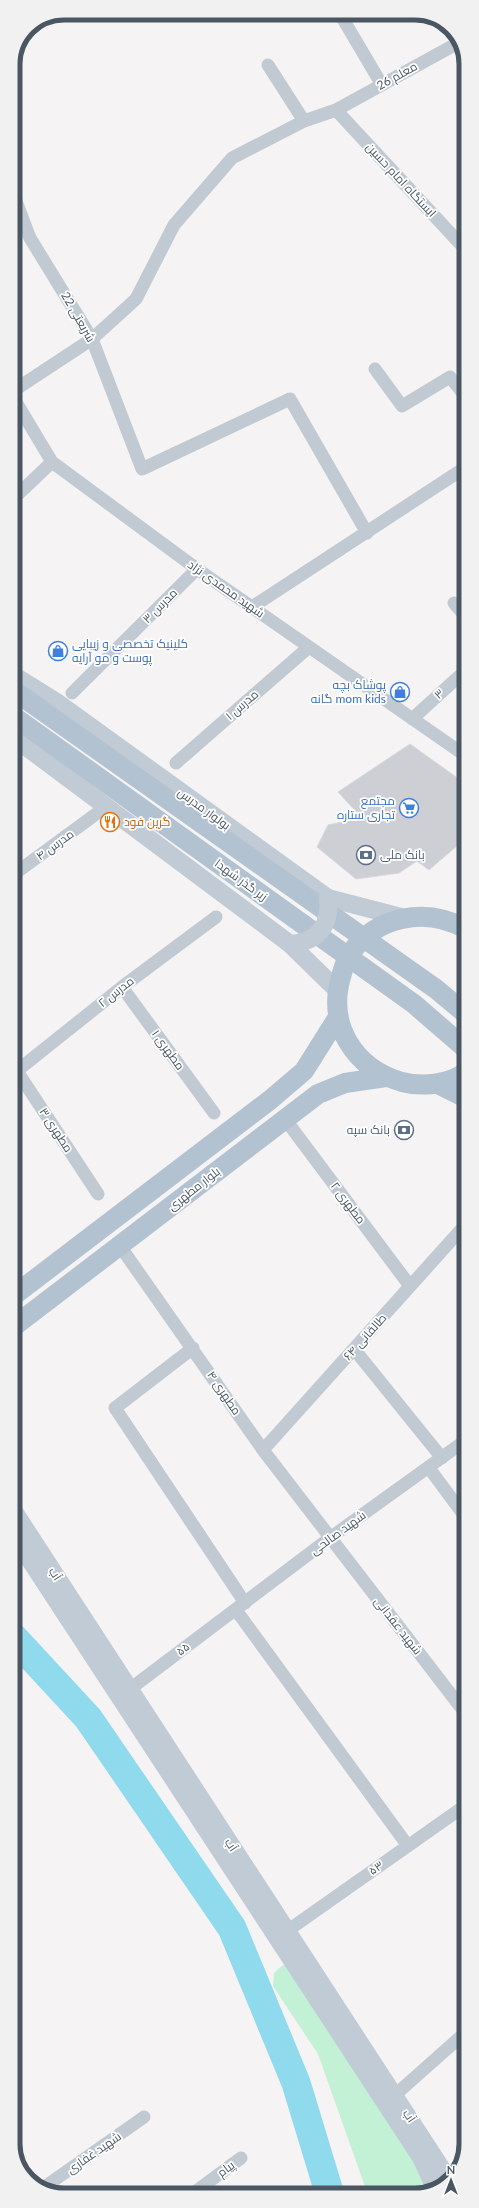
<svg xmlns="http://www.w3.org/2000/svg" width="479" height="2208" font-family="Lato,Cairo,sans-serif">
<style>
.green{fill:#c3f1d5}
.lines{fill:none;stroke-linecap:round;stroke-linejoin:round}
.river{stroke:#90daee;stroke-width:29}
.building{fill:#cdcfd5;stroke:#d7d9de}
.street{stroke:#c1cad2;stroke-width:13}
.secondary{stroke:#c1cbd6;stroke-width:18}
.primary{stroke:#b3c2d1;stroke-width:20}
.secondary-bridge{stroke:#c1cbd6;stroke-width:18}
.labels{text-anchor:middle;stroke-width:3.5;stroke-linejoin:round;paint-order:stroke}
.street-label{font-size:12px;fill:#4a5661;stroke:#fff}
.shop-label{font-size:12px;fill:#366cbe;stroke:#fff;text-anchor:end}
.food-label{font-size:12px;fill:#c56008;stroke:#fff;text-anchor:start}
.service-label{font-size:12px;fill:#4e5e75;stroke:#fff;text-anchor:start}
.rim{fill:none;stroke:#4a5661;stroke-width:5}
</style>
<rect width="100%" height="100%" fill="#f5f3f3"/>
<!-- green -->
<path class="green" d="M283,1965H293L431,2190L422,2195H368L318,2054L273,1986L274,1973Z"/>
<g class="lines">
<!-- river -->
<path class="river" d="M13,1637L88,1718L232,1928L296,2083L330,2195"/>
</g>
<!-- building -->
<path class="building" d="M410,744L466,784V838L429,870L417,861L399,873L356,879L317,847L328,825L362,818L338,792Z"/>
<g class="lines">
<!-- street -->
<path class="street" d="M343,19L382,85
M268,65L304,121
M336,110L466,250
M13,193L30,238L92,339L142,469L290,399L367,533
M375,369L402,406L450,377L466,397
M13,391L92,339L136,299L174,225L232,158L304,121L336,110L458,43
M13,397L52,462L197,569L466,756
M13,499L52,462
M454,603L466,617
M252,607L466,467
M72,693L197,569
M412,719L466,670
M176,763L309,647
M13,875L96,814
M122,987L214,1113
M13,1065L98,1194
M13,1074L122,987L216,917
M285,1119L410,1286
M120,1246L263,1450L466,1714
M193,1348L115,1408L245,1603
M354,1349L442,1458
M263,1450L466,1224
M429,1468L466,1518
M236,1610L408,1846
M130,1689L330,1538L466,1440
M287,1931L466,1805
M395,2095L466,2032
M43,2188L144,2117
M191,2195L241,2158"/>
<!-- secondary -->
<path class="secondary" d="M13,675L58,703L328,898L405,918
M13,737L290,944L337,990
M13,1510L449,2180
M13,1534L422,2159L435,2188"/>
<!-- primary -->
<path class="primary" d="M13,690L436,989L466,1014
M13,716L414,1004L466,1049
M466,929C426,907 377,915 350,954C345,961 343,969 341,977C327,1025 354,1068 402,1082C421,1087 449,1085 466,1072
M438,1084L466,1098
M13,1296L270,1100L304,1071L338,1017
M13,1327L318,1094L345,1083L386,1077"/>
<!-- secondary-bridge -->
<path class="secondary-bridge" d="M290,944C318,942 331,926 328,898"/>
</g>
<!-- icons -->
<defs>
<symbol id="shop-ring" viewBox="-11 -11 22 22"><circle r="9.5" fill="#fff" stroke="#3f7fe0" stroke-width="1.5"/><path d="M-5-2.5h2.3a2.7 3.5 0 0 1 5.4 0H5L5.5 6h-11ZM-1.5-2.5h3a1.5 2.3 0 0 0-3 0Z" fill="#3f7fe0"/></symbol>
<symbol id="supermarket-ring" viewBox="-11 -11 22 22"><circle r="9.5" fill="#fff" stroke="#3f7fe0" stroke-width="1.5"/><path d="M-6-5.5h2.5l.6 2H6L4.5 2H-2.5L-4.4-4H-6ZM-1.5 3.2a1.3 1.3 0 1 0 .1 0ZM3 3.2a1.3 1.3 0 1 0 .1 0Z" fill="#3f7fe0"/></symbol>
<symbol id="restaurant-ring" viewBox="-11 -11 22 22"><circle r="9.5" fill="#fff" stroke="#e8710a" stroke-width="1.5"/><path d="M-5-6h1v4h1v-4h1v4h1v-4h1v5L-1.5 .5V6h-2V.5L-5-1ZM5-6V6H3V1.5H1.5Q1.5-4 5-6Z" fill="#e8710a"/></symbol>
<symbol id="bank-ring" viewBox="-11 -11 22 22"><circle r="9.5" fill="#fff" stroke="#5c6f8a" stroke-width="1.5"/><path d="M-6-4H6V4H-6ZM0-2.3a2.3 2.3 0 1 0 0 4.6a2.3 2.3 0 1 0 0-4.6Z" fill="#5c6f8a"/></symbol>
</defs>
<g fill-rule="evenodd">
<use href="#shop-ring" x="47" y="640" width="22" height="22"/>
<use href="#shop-ring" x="389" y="681" width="22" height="22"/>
<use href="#supermarket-ring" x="398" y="797" width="22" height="22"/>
<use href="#restaurant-ring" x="99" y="811" width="22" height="22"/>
<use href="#bank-ring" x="355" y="844" width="22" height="22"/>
<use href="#bank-ring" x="393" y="1119" width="22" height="22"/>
</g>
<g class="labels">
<!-- street labels -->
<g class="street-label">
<text transform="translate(397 76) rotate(-29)" y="4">معلم 26</text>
<text transform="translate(401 180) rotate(47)" y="4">ایستگاه امام حسین</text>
<text transform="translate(78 317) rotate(60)" y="4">شریعتی 22</text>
<text transform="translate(226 589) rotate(35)" y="4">شهید محمدی نژاد</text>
<text transform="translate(160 606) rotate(-45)" y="4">مدرس ۳</text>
<text transform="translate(439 694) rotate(-42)" y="4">۳</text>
<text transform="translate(242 705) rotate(-41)" y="4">مدرس ۱</text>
<text transform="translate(204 809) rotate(36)" y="4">بولوار مدرس</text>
<text transform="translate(55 845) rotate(-36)" y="4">مدرس ۴</text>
<text transform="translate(241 880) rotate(36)" y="4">زیر گذر شهدا</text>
<text transform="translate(116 992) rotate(-38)" y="4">مدرس ۲</text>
<text transform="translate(168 1050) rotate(54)" y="4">مطهری ۱</text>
<text transform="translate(56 1130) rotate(57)" y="4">مطهری ۳</text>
<text transform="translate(194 1189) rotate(-38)" y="4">بلوار مطهری</text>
<text transform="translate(348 1203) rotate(53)" y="4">مطهری ۲</text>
<text transform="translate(365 1337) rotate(-48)" y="4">طالقانی ۶۴</text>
<text transform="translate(224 1393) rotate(56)" y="4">مطهری ۴</text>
<text transform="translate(338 1533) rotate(-36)" y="4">شهید صالحی</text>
<text transform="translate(55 1574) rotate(57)" y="4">آب</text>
<text transform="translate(398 1626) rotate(52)" y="4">شهید عقدانی</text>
<text transform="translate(183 1649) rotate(-37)" y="4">۵۵</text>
<text transform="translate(231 1845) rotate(57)" y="4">آب</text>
<text transform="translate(376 1868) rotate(-35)" y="4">۵۳</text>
<text transform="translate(409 2116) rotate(56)" y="4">آب</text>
<text transform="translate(94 2153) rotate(-35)" y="4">شهید غفاری</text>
<text transform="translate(226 2169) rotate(-37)" y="4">پیام</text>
</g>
<!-- shop labels -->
<g class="shop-label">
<text x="72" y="648" text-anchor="start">کلینیک تخصصی و زیبایی<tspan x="72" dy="14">پوست و مو آرایه</tspan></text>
<text x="386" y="689">پوشاک بچه<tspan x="386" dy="14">گانه mom kids</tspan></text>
<text x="395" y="805">مجتمع<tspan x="395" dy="14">تجاری ستاره</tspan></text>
</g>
<!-- food labels -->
<g class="food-label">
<text x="124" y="826">گرین فود</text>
</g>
<!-- service labels -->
<g class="service-label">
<text x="380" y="859">بانک ملی</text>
<text x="390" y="1134" text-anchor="end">بانک سپه</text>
</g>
</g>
<!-- crop -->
<path d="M0 0H479V2208H0ZM64 20H415A44 44 0 0 1 459 64V2144A44 44 0 0 1 415 2188H64A44 44 0 0 1 20 2144V64A44 44 0 0 1 64 20Z" fill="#f1f1f2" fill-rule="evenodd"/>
<path class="rim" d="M64 20H415A44 44 0 0 1 459 64V2144A44 44 0 0 1 415 2188H64A44 44 0 0 1 20 2144V64A44 44 0 0 1 64 20Z"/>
<!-- north arrow -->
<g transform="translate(451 2180)" stroke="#ffffff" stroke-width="3" paint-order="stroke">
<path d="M0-3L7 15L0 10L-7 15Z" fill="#4a5661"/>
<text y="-6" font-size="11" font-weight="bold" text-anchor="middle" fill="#4a5661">N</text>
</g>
</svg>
